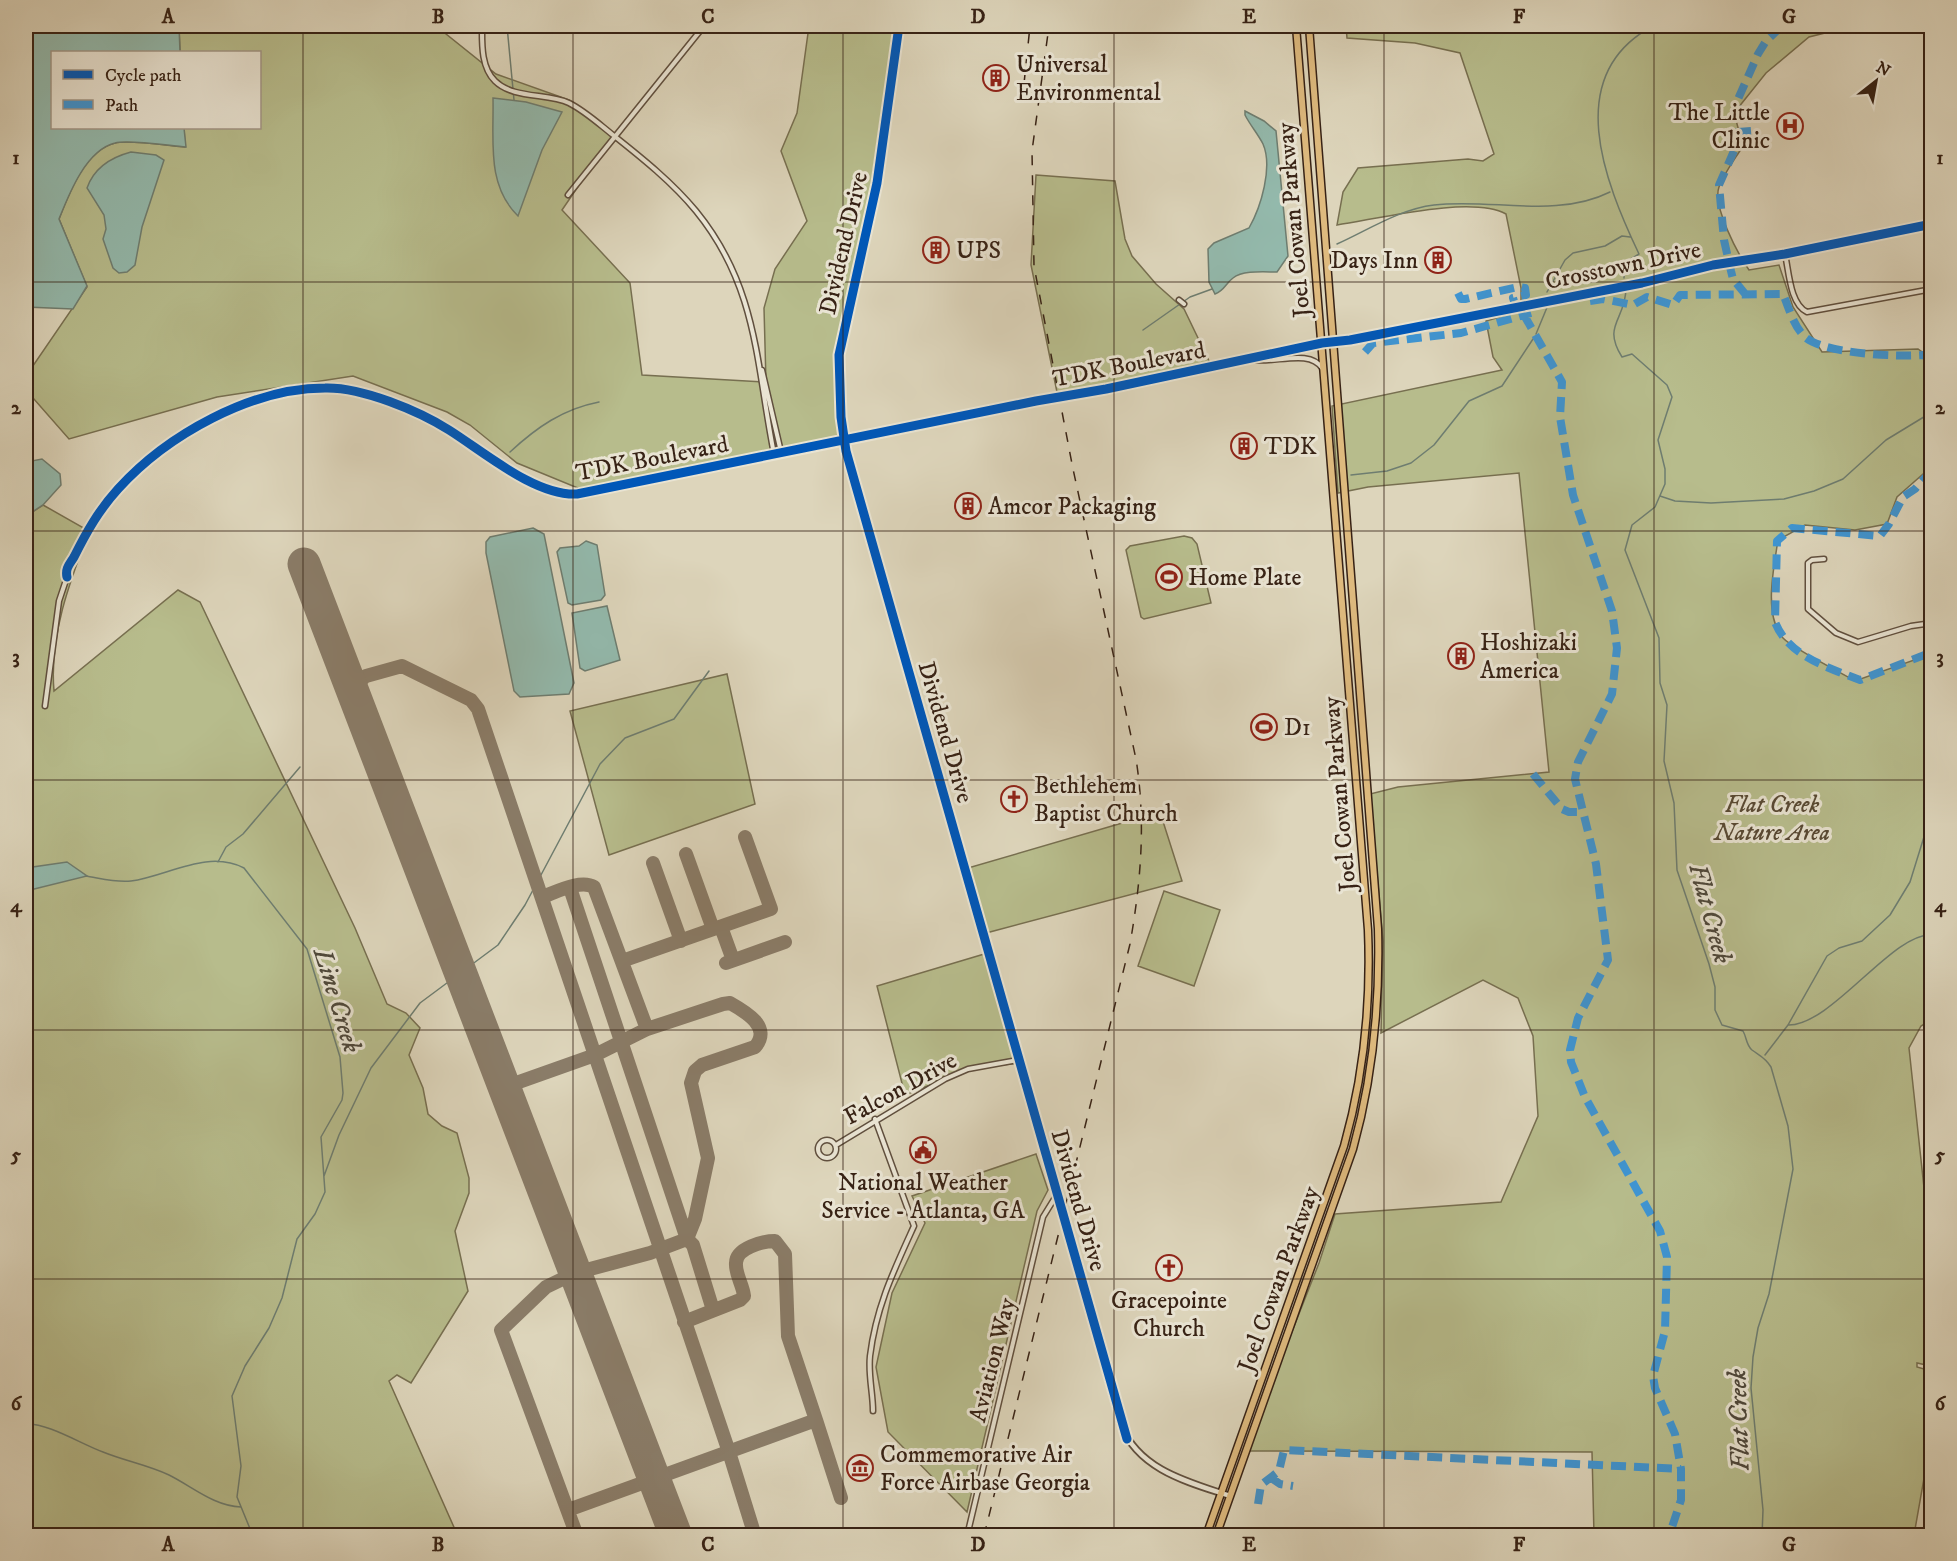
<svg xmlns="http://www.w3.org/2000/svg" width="1957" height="1561" font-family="'IM FELL DW Pica',serif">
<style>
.green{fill:#b7bc8c;stroke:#776f50;stroke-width:1.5}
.water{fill:#93b9ac;stroke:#6e7d70;stroke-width:1.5}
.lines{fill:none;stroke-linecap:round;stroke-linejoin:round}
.stream{stroke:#6e7d70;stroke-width:1.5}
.taxiway{stroke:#8a7c68;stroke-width:14}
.runway{stroke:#8a7c68;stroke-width:33}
.minor-casing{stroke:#604f3e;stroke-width:7}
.tertiary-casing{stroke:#604f3e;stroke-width:8}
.primary-casing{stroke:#372215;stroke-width:9}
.minor{stroke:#e9e4d3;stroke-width:4}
.tertiary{stroke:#e9e4d3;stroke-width:4.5}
.primary{stroke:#deba7e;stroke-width:6}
.rail{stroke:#372215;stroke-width:1.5;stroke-dasharray:10 10;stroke-linecap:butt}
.minor-bridge-casing{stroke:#604f3e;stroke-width:7;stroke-linecap:butt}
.minor-bridge{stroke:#e9e4d3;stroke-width:4}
.quiet{stroke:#3e95d3;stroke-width:8;stroke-dasharray:15 8;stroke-linecap:butt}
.cycleway-casing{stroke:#e9e4d3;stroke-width:13}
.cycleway{stroke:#0057b8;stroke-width:9}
.grid{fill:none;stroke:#372215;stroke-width:1.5;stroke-opacity:0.55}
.labels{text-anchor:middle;stroke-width:6;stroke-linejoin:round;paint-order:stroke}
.poi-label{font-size:24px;fill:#372215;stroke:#e9e4d3;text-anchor:start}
.street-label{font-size:24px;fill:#372215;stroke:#e9e4d3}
.park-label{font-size:24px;font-style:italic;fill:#574833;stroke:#e9e4d3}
.water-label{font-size:26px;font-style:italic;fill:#4e483b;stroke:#e9e4d3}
.neatline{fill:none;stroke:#372215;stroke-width:2}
.grid-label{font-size:20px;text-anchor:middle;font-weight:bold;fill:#372215}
</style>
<rect width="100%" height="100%" fill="#ddd5bb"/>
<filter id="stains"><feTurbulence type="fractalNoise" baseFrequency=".00333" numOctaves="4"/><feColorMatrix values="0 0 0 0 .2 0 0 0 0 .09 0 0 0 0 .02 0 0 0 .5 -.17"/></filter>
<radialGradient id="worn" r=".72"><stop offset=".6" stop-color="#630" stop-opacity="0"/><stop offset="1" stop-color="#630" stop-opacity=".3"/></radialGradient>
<!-- green -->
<path class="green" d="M179,26H436L496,74L569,100L614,134L562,210L630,283L642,375L766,382L764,308L775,269L807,221L781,151L797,113L809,26H894L858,279L839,361L849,446H792L699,469L585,491L517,463L470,425L447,412L353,376L217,397L69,439L26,390V376L87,287L59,219C69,193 85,150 115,143C128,139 170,146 185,147L184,128H260V52H180Z
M1346,26H1853L1809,37L1766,73L1734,113L1743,146C1735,159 1724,173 1719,187C1712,206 1738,254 1749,270L1779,265L1793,307L1822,352L1918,349L1928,356L1931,352V467L1897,497L1887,524L1855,530L1805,525L1778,540C1774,567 1763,615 1783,638C1792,648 1840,672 1855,681L1931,654V1020L1921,1026L1909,1048L1931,1253L1928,1265L1932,1275L1931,1366L1917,1363V1367L1931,1371L1932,1450H1929L1914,1535H1594L1592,1452L1245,1451L1319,1263L1335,1214L1501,1202L1538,1116L1533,1036L1518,998L1483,980L1381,1033L1383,941L1370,794L1398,787L1549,772L1519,473L1368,487L1338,493L1332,406L1502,370L1493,357L1486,321L1521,311V288L1506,214C1471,195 1378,219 1337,225L1343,192L1358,168L1468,159L1483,161L1494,154L1460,53L1415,43L1347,38Z
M1036,175L1115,181L1125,239L1132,256L1156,284L1184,309L1211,365L1058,397L1031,265Z
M43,505L89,531C70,581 49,636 54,691L178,590L200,602L355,928L387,1004L406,1013L420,1028L409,1055L423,1088L428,1114L442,1126L457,1133L469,1178V1193L455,1231L468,1291L411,1383L397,1375L389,1381L457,1534L461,1535H26V516Z
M1184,536L1192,538L1197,544L1211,603L1144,619L1141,617L1126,550L1130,546Z
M727,674L755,804L609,855L570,711Z
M1160,812L1182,881L986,933L968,868Z
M1164,891L1220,910L1194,986L1138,966Z
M991,952L1021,1063L973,1068L905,1095L877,986Z
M1036,1154L1048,1190L1037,1211L967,1512L888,1432L876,1367L892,1293L925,1223L912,1196Z"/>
<!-- water -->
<path class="water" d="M26,26H179L180,52H52V128H184L186,147C170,146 129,139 115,143C86,150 69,194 59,219L87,286L73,309L26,307Z
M493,98L526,102L562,112L542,150L518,216C486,185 494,140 493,98Z
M1245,111L1264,121L1276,131L1288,256L1277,272C1264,272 1243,270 1233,278C1225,284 1225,290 1215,294L1209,282L1208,249L1214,243L1249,228C1261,207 1273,167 1263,144C1258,134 1250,125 1245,115Z
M131,152L156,155L164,160L142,227L135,265L127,272L119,273L113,268L103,239L106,229L104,215L87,188C94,168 112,157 131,152Z
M42,459L60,474L61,485L43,505L26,516V462Z
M533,528L544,534L574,683L569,694L520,697L514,691L486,553V542L490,537Z
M586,541L597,545L605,595L601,600L572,605L568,603L557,552L560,548L579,546Z
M607,606L620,660L585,671L580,668L572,613Z
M67,862L87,876L26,891V868Z"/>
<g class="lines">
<!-- stream -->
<path class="stream" d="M507,26L514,100
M1337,244C1368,230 1400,209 1434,205C1491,198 1556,219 1610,192
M1624,278V263L1639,254C1605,182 1561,75 1653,26
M1626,289C1625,321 1602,325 1622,357L1632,354L1667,385L1672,397L1658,440L1665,469V484L1655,507L1632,525L1625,550L1659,638L1660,683L1667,705L1664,761L1674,803L1677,870L1709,964L1715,987V1010L1722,1025L1743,1031C1747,1038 1746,1045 1752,1050C1760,1056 1765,1057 1771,1067L1788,1126L1793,1169L1769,1294L1758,1328L1753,1357L1751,1388L1763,1510L1762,1536
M1547,292L1565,260L1573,253L1605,246L1622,236L1630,237
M1143,330L1190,297L1212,289
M1536,334L1548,305
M510,452C537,427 563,409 599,402
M1351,475L1387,471L1411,463L1434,445L1469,401L1502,386L1533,339
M1660,496L1675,501L1711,503L1784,499L1814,491L1843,479L1886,440L1932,412
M218,862L226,847L243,834L300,767
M85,876C99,878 116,883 131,881C168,876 207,849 244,868L307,949L340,1057L343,1093L342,1100L321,1137L325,1192L315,1214L297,1239L282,1298L269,1328L245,1366L232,1396L241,1466L237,1497L253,1536
M1789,1025C1832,1025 1894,931 1932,935
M1765,1055L1788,1025L1827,956L1839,948L1862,941L1890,915L1910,882L1932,811
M324,1176L339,1135L371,1068L420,1003L498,945L525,905L600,764L625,738L674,719L709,671
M26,1424C48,1423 81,1444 103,1452C125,1461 148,1465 169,1475C193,1487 214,1506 241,1507"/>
<!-- taxiway -->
<path class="taxiway" d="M352,687L366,676L402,666L471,700L478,709L729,1452L755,1536
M686,854L713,929
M653,863L681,941
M570,888L687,1239L650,1253L575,1273L546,1287L501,1330L577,1536
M542,897C556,892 581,879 594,887L647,1029
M721,927L733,960
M622,961L771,909L745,837
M726,963L785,942
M505,1087L595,1055L647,1029L723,1004L730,1003C746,1012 772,1027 755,1047L702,1065L695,1071L691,1083L708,1158L695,1219L687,1239L693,1245L713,1310
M684,1322L740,1300L744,1296C743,1285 735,1274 736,1263C736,1248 763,1241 775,1241L785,1254L788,1336L816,1420
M568,1510L816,1420L841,1498"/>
<!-- runway -->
<path class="runway" d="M304,564L676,1536"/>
<defs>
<path id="minor" d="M482,26C482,44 481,67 495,81C513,99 547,93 569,103C585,111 599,124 613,135C642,158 672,182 696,211C758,287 756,364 774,454
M568,195L704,26
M1785,254C1789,272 1790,304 1807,312L1932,289
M1179,300L1184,304
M1254,360C1276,363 1310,349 1322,368
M762,370L781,452
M1078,394L1321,343
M1824,559L1812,560L1808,563V609L1836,633L1858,642L1911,626L1932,623
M67,577C65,568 70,564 74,557C87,530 100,508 121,486C168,435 259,384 330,388C362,389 400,404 429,418C471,437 518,487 563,494C579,497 600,490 617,488L1036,401
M45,706L59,601L73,559
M818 1149a9 9 0 1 1 18 0a9 9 0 1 1-18 0Z
M836,1145L945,1079L968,1069L1018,1060
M873,1411C873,1393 868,1375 870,1356C876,1307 894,1270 914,1226L875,1119
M967,1536L1043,1217L1056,1196"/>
<path id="tertiary" d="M899,26L877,183L839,355L841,417L846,451L1121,1425C1139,1470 1188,1482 1230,1496
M1322,343L1350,340L1642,283L1713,265L1785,254L1932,224"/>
<path id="primary" d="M1206,1536L1344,1146C1364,1075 1371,1003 1368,930L1296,26
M1216,1536L1353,1149C1373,1077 1380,1004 1378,929L1309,26"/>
</defs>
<!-- minor casing -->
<use href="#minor" class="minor-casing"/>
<!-- tertiary casing -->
<use href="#tertiary" class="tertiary-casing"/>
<!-- primary casing -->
<use href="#primary" class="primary-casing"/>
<!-- minor -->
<use href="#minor" class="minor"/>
<!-- tertiary -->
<use href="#tertiary" class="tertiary"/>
<!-- primary -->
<use href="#primary" class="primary"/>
<!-- rail -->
<path class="rail" d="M1022,103L1030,26
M984,1536L1130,944C1141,881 1146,822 1136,759L1073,469L1034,266L1032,151L1049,26"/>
<defs>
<path id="minor-bridge" d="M1036,401L1078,394"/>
</defs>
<!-- minor-bridge casing -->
<use href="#minor-bridge" class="minor-bridge-casing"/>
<!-- minor-bridge -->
<use href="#minor-bridge" class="minor-bridge"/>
<!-- quiet -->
<path class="quiet" d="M1738,132L1751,131
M1458,293L1461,299H1465L1518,287L1525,288L1526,295L1513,298L1514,301
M1746,295L1733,279L1731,271L1724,240L1719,185L1737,144L1738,99L1758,54L1766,41L1782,26
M1590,301L1603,299L1633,305L1647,297L1673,305L1680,295L1783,294C1789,308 1793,325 1804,336C1821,354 1898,357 1923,355L1932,360
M1524,315L1562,382L1560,417L1573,495L1612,611L1617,648L1612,694L1578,762L1575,779L1596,864L1608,960L1578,1018L1570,1050L1571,1062L1585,1097L1660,1231L1667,1257L1665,1331L1653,1376L1655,1388L1675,1434L1681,1469V1500L1669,1536
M1365,352L1373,343L1461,333L1531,313
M1932,470L1915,489L1903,497L1889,524L1880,536L1792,528L1777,541L1775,622C1788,656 1829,668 1860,680L1932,652
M1533,774L1562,809L1569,812H1582
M1270,1477L1280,1484L1293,1486
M1258,1504L1261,1485L1279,1471L1284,1450L1681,1469"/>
<defs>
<path id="cycleway" d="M899,26L877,183L839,355L841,417L846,451L1127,1439
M67,577C65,568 70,564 74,557C87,531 99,510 118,489C167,435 251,388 325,388C362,387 419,411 449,430C484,452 535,496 577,494L1036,401L1106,389L1322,343L1350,340L1642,283L1713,265L1785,254L1932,224"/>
</defs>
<!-- cycleway casing -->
<use href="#cycleway" class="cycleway-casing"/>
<!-- cycleway -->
<use href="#cycleway" class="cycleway"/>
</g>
<!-- grid -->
<path class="grid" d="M303,26V1536M573,26V1536M843,26V1536M1114,26V1536M1384,26V1536M1654,26V1536M26,282H1932M26,531H1932M26,780H1932M26,1030H1932M26,1279H1932"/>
<!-- icons -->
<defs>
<symbol id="building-ring" viewBox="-11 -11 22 22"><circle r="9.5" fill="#e9e4d3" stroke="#8f2418" stroke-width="1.5"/><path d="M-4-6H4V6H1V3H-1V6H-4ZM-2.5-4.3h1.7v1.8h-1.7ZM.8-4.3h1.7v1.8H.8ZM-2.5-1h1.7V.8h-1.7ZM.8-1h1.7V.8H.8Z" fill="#8f2418"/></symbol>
<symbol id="hospital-ring" viewBox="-11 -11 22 22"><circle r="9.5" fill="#e9e4d3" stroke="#8f2418" stroke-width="1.5"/><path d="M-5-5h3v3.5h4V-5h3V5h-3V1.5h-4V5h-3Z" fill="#8f2418"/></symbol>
<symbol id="stadium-ring" viewBox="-11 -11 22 22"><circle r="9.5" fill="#e9e4d3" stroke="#8f2418" stroke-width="1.5"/><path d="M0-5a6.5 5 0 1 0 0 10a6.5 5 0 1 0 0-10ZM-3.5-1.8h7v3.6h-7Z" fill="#8f2418"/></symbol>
<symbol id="church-ring" viewBox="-11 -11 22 22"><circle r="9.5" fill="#e9e4d3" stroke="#8f2418" stroke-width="1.5"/><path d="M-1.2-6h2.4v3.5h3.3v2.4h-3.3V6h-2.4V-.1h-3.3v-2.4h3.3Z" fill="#8f2418"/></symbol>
<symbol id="civic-ring" viewBox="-11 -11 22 22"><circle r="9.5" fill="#e9e4d3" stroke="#8f2418" stroke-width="1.5"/><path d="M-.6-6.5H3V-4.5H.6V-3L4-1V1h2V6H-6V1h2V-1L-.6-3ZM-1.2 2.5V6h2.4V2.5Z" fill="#8f2418"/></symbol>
<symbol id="museum-ring" viewBox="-11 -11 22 22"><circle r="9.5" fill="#e9e4d3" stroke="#8f2418" stroke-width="1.5"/><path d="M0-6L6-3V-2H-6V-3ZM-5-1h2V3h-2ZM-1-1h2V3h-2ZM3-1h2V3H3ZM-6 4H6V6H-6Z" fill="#8f2418"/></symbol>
</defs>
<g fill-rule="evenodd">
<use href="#building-ring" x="981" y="63" width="30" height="30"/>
<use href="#hospital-ring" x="1775" y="111" width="30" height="30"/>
<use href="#building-ring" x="921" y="235" width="30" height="30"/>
<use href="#building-ring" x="1423" y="245" width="30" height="30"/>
<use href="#building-ring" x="1229" y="431" width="30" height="30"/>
<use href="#building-ring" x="953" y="491" width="30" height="30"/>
<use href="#stadium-ring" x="1154" y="562" width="30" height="30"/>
<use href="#building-ring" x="1446" y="641" width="30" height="30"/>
<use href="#stadium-ring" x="1249" y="712" width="30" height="30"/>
<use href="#church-ring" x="999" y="784" width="30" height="30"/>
<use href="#civic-ring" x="908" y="1135" width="30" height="30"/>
<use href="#church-ring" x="1154" y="1253" width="30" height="30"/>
<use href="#museum-ring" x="845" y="1453" width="30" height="30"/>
</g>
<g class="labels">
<!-- poi labels -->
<g class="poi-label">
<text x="1016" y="72">Universal<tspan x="1016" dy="28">Environmental</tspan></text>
<text x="1770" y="120" text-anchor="end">The Little<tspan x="1770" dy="28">Clinic</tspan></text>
<text x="956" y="258">UPS</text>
<text x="1418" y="268" text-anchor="end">Days Inn</text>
<text x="1264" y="454">TDK</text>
<text x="988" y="514">Amcor Packaging</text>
<text x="1188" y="585">Home Plate</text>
<text x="1480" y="650">Hoshizaki<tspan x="1480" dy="28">America</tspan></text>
<text x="1284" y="735">D1</text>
<text x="1034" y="793">Bethlehem<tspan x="1034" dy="28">Baptist Church</tspan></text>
<text x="923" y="1190" text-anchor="middle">National Weather<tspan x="923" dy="28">Service - Atlanta, GA</tspan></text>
<text x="1169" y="1308" text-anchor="middle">Gracepointe<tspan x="1169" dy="28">Church</tspan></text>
<text x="880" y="1462">Commemorative Air<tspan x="880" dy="28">Force Airbase Georgia</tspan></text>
</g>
<!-- street labels -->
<g class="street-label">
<text transform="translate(1293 220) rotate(-95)" y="8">Joel Cowan Parkway</text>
<text transform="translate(843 243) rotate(-77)" y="8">Dividend Drive</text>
<text transform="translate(1623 265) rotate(-12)" y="8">Crosstown Drive</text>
<text transform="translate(1129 364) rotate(-11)" y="8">TDK Boulevard</text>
<text transform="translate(652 458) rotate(-11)" y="8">TDK Boulevard</text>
<text transform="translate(946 732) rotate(74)" y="8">Dividend Drive</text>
<text transform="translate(1339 794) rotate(-95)" y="8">Joel Cowan Parkway</text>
<text transform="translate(900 1088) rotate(-29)" y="8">Falcon Drive</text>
<text transform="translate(1079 1200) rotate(74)" y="8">Dividend Drive</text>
<text transform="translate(1278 1279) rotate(-70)" y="8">Joel Cowan Parkway</text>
<text transform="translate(992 1360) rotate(-76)" y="8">Aviation Way</text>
</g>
<!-- park labels -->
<g class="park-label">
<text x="1772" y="812">Flat Creek<tspan x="1772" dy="28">Nature Area</tspan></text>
</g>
<!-- water labels -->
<g class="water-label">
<text transform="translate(1711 913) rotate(75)" y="9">Flat Creek</text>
<text transform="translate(338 1000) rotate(73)" y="9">Line Creek</text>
<text transform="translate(1738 1420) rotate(-92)" y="9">Flat Creek</text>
</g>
</g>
<!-- margin -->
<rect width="1957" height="1561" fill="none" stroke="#ddd5bb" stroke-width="66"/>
<!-- legend -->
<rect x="51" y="51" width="210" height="78" fill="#e9e4d3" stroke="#a29687" stroke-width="1.5"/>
<rect x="63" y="70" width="30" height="9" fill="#0057b8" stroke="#a29687" stroke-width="1.5"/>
<text x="105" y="81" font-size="18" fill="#372215">Cycle path</text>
<rect x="63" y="100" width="30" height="9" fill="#3e95d3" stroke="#a29687" stroke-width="1.5"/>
<text x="105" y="111" font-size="18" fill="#372215">Path</text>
<!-- north arrow -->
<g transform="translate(1876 81) rotate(31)" stroke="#e9e4d3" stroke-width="4.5" paint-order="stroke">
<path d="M0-4.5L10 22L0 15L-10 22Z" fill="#372215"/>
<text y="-9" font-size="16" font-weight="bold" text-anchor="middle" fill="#372215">N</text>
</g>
<rect x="33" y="33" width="1891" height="1495" class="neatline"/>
<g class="grid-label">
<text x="168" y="23">A</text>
<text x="438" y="23">B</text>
<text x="708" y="23">C</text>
<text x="978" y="23">D</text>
<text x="1249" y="23">E</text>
<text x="1519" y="23">F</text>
<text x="1789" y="23">G</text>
<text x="16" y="164">1</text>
<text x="1940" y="164">1</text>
<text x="16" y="414">2</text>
<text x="1940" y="414">2</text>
<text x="16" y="663">3</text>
<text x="1940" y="663">3</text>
<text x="16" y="912">4</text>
<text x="1940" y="912">4</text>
<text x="16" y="1161">5</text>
<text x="1940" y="1161">5</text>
<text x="16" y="1410">6</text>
<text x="1940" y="1410">6</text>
<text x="168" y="1551">A</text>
<text x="438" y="1551">B</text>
<text x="708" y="1551">C</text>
<text x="978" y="1551">D</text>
<text x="1249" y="1551">E</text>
<text x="1519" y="1551">F</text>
<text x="1789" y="1551">G</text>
</g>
<rect width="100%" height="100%" filter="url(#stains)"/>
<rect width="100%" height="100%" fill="url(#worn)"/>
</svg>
